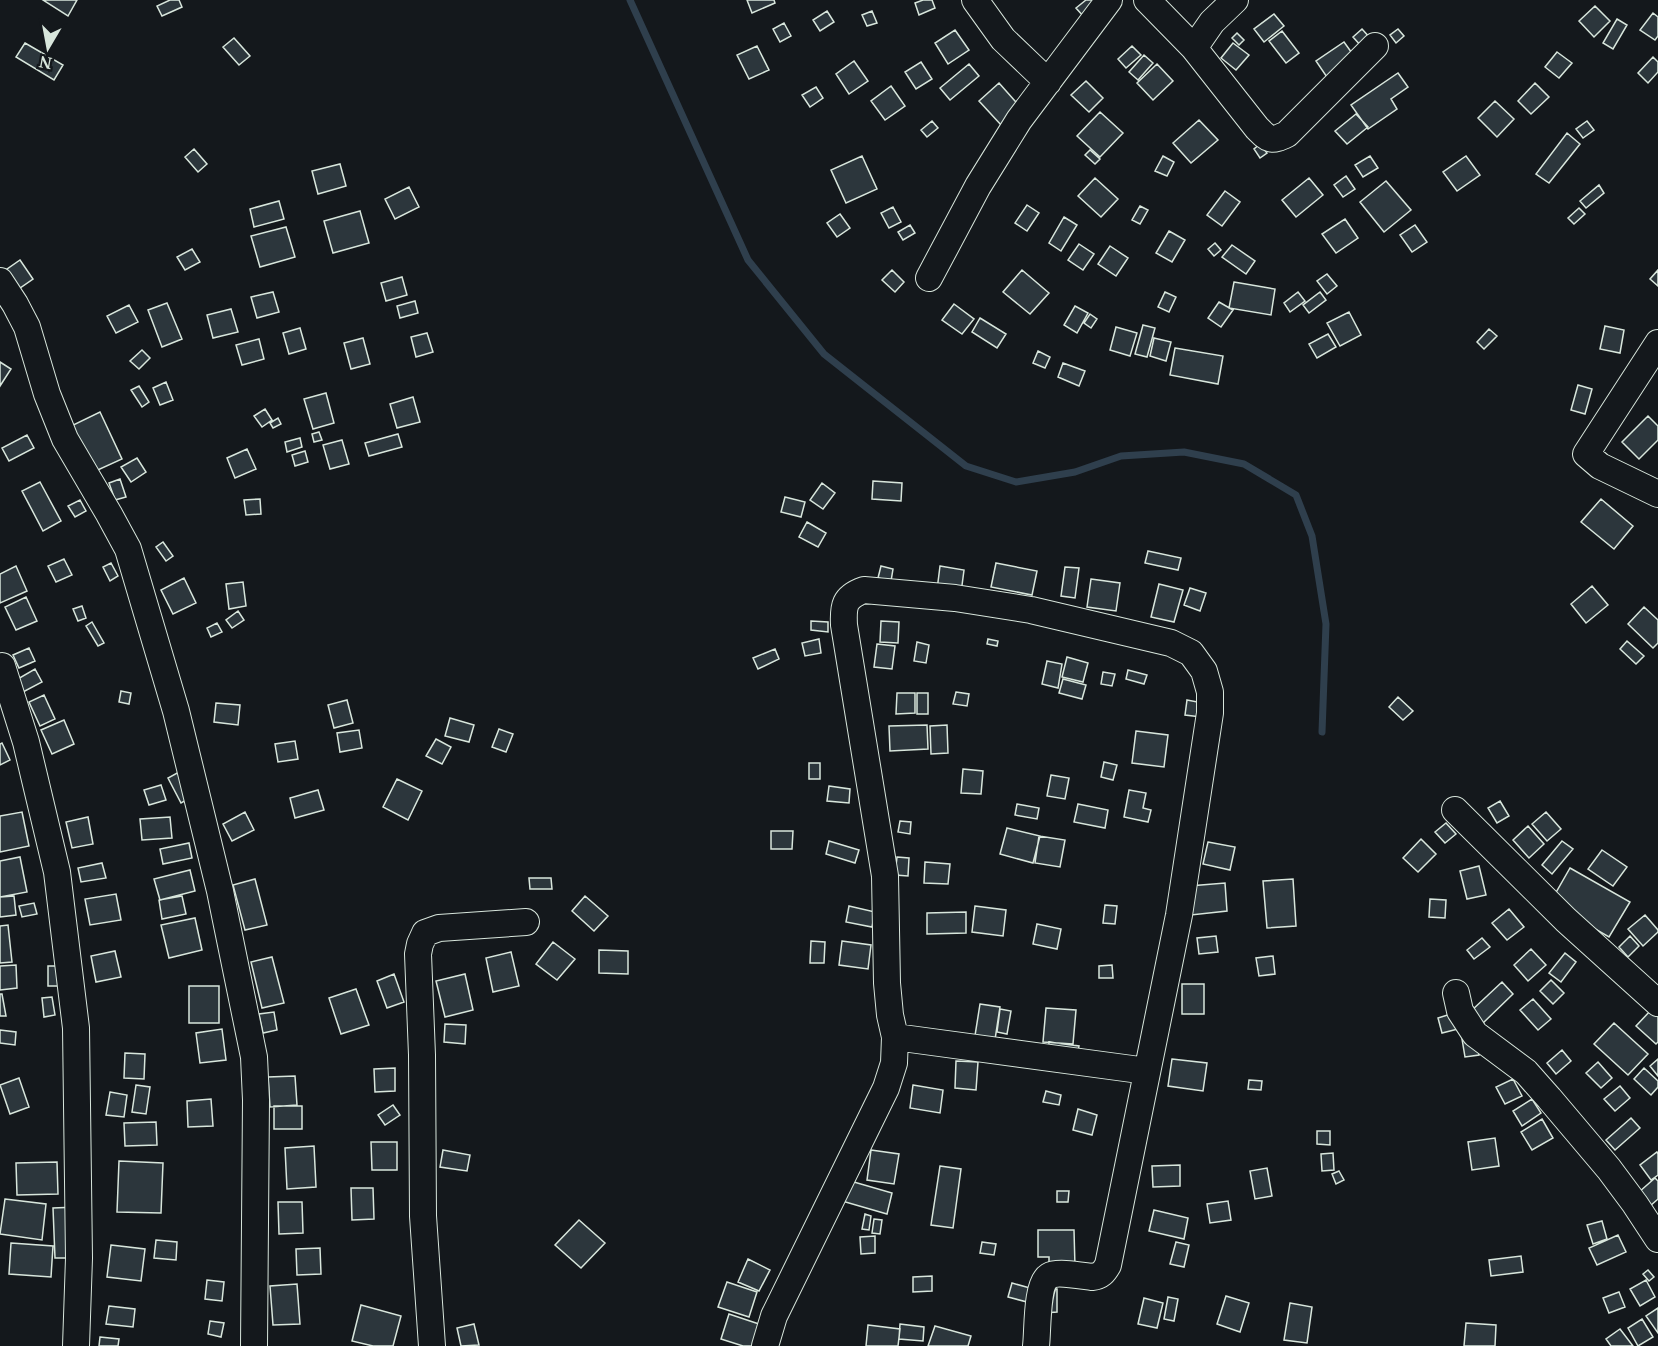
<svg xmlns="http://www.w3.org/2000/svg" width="1658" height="1346" font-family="'Noto Serif',serif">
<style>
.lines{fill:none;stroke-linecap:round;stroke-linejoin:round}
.stream{stroke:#2f3f4d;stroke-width:7}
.building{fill:#2c363c;stroke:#d8e6dc;stroke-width:1.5}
.minor-casing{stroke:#d8e6dc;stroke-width:28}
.minor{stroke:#14181c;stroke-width:26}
</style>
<rect width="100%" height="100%" fill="#14181c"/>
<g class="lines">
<!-- stream -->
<path class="stream" d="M630,0L748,260L824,354L966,466L1016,482L1075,472L1121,456L1184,452L1244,464L1296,495L1312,536L1326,624L1322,732"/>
</g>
<!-- building -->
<path class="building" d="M43,0H77L68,16Z
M170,0H179L182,7L162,16L157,6Z
M747,0H774L775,3L752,13Z
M923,0H932L935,8L919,15L915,3Z
M1086,0H1105L1084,17L1076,8Z
M1595,6L1610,21L1594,37L1579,21Z
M827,11L834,22L820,31L813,20Z
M872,11L877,23L867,26L862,15Z
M1653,13L1658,17V36L1655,40L1640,30Z
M1274,14L1284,26L1264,42L1254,29Z
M1617,19L1627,25L1613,49L1603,43Z
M784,23L791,36L780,42L773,29Z
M1362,29L1371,39L1362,47L1353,37Z
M1398,29L1404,36L1396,43L1390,35Z
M955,30L969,50L948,64L935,43Z
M1282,31L1299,53L1286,63L1269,41Z
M1237,33L1244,40L1239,45L1232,38Z
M234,38L250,56L239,65L223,47Z
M1344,42L1362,67L1333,86L1316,61Z
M25,43L63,65L54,80L16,57Z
M1233,43L1249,55L1236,70L1221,58Z
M757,46L769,70L749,79L737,55Z
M1132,46L1141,55L1126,68L1118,59Z
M1557,52L1572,63L1559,78L1545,67Z
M1144,55L1153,63L1138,80L1129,72Z
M1653,57L1658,62V72L1648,83L1638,73Z
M854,61L868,81L849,94L836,74Z
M921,62L932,79L916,89L905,72Z
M969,64L979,76L950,100L940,88Z
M1157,64L1173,81L1153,100L1137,83Z
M1398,73L1408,87L1391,99L1397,109L1368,129L1351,105Z
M1086,81L1103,98L1089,112L1071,95Z
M999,83L1022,109L1002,126L979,101Z
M1535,83L1549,97L1531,114L1518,101Z
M891,86L905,106L885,120L871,101Z
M816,87L823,98L810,107L802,95Z
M1495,101L1514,119L1497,137L1478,118Z
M1100,112L1123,133L1100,157L1077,136Z
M1356,114L1368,127L1347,144L1335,131Z
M1199,120L1218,140L1191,163L1173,143Z
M932,121L938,128L927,137L921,130Z
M1587,121L1594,130L1583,138L1576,129Z
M1567,133L1580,144L1549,183L1536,174Z
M1260,144L1267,153L1260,158L1254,149Z
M194,149L207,164L198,172L185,157Z
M1090,150L1100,159L1095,164L1085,155Z
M862,156L877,189L846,203L831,170Z
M1163,156L1174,162L1167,176L1155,171Z
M1370,156L1378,168L1363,177L1355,165Z
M1466,156L1480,175L1457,191L1443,172Z
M340,164L346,186L318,194L312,171Z
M1346,176L1355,189L1343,197L1334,185Z
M1095,178L1118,199L1101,217L1078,196Z
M1309,178L1323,195L1296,217L1282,200Z
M1386,181L1411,210L1384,232L1360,202Z
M1599,185L1604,193L1586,208L1580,201Z
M409,187L419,207L395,219L385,199Z
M1225,191L1240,202L1222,226L1207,215Z
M279,201L284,219L254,227L250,209Z
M1027,205L1039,213L1027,231L1015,223Z
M1140,206L1148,210L1140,224L1132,220Z
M893,207L901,222L889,228L881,213Z
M1579,208L1585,214L1574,224L1568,218Z
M360,211L369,243L333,253L324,221Z
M840,214L850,228L837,237L827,223Z
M1064,217L1077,225L1061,251L1049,243Z
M1345,219L1358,238L1336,253L1322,234Z
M910,225L915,233L903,240L898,232Z
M1415,225L1427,242L1412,252L1400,235Z
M286,227L295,257L260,267L251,236Z
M1169,231L1185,240L1172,262L1156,253Z
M1215,243L1221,250L1214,256L1208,249Z
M1079,244L1094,254L1083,270L1068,260Z
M1232,245L1255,261L1246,274L1222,257Z
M1110,246L1128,258L1116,276L1098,264Z
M192,249L200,262L185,270L177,257Z
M20,260L33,279L7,297L0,274Z
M892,270L904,282L895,292L882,280Z
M1022,270L1049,293L1030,314L1003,292Z
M1658,270V286L1650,279Z
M1327,274L1337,286L1327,294L1317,281Z
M402,277L407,295L386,301L381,283Z
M1234,282L1275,289L1271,315L1229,308Z
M273,292L279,312L257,318L251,297Z
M1165,292L1176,297L1169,312L1158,307Z
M1298,292L1305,301L1290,312L1284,303Z
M1320,292L1326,300L1309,313L1303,305Z
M415,301L418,313L400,318L397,306Z
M1219,302L1233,310L1221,327L1208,318Z
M167,303L182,339L162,347L148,310Z
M954,304L974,319L962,334L942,320Z
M129,305L138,322L116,333L107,316Z
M1075,306L1088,313L1077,333L1064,325Z
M231,309L238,332L213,338L207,315Z
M1349,312L1361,335L1340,346L1327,323Z
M1090,314L1097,319L1091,328L1084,323Z
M980,318L1006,334L997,348L972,332Z
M1143,325L1155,328L1147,357L1135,354Z
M1605,326L1624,330L1620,353L1600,349Z
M1116,327L1137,333L1130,356L1110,350Z
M300,328L306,349L289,354L283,333Z
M1489,329L1497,336L1484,349L1477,342Z
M427,333L433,352L416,357L411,337Z
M1328,334L1336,347L1317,358L1309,344Z
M363,338L370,364L351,369L344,343Z
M1154,338L1171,342L1166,361L1150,356Z
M259,339L264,359L242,365L236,345Z
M1175,348L1223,356L1218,384L1170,375Z
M142,350L150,358L139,369L130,361Z
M1038,351L1050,357L1045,368L1033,363Z
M0,362L11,369L0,386Z
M1063,363L1085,371L1079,386L1058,377Z
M166,382L173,400L160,405L153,388Z
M1578,385L1592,389L1585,414L1571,410Z
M139,386L149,402L142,407L131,390Z
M326,393L334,423L313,429L304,399Z
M413,397L420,422L397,428L390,404Z
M265,409L272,420L262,427L254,416Z
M100,412L122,459L89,474L67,428Z
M1648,416L1658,426V440L1639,459L1622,442Z
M278,418L281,424L273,428L270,423Z
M319,432L322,440L314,442L312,434Z
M398,434L402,447L369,456L365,443Z
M27,435L34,448L9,461L2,448Z
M300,438L302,447L287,452L285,442Z
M342,440L349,464L330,469L323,445Z
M247,449L256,469L235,478L227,458Z
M305,451L308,462L295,466L292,455Z
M137,458L146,472L131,482L121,467Z
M120,479L126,497L115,500L109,483Z
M873,481L902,483L901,501L872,499Z
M40,482L61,521L43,531L22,491Z
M822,483L835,493L823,509L810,500Z
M785,497L805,502L801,517L781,512Z
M260,499L261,514L246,515L244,500Z
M1601,499L1633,526L1614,549L1581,522Z
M80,500L86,511L75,517L68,506Z
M807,522L826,533L818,547L799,537Z
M163,542L173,556L166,561L156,547Z
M1148,551L1181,558L1178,570L1145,563Z
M64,559L72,575L56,582L48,566Z
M111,563L118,576L110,581L103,567Z
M996,563L1037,571L1032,595L991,587Z
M16,566L27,591L0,603V574Z
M881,566L893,569L891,581L878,578Z
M940,566L964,570L961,593L937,590Z
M1065,567L1079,568L1075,598L1061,596Z
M184,578L196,603L173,614L161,590Z
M1091,579L1120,583L1116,611L1087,607Z
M243,582L246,606L229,609L226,584Z
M1159,584L1183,590L1174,622L1151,617Z
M1592,586L1608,605L1586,623L1571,604Z
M1190,588L1206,593L1200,611L1184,605Z
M26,597L37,621L16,630L5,607Z
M82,606L86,618L78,621L73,609Z
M1644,607L1658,620V643L1653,648L1628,624Z
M238,611L244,620L232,628L226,620Z
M811,621L828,622V632L811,630Z
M881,621L899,622L898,643L880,642Z
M92,622L104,643L98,646L86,626Z
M217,623L222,632L211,637L207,628Z
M819,639L821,653L805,656L802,643Z
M988,639L998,641L997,646L987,644Z
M1627,641L1644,656L1636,664L1620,649Z
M917,642L929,645L926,663L914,661Z
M877,644L895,646L892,669L874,667Z
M29,648L35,661L19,668L13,655Z
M775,649L779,659L758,669L753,658Z
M1067,657L1088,663L1083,682L1062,677Z
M1047,661L1062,664L1058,688L1042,684Z
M35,669L42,682L23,692L16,680Z
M1128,670L1147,675L1144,684L1126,679Z
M1103,672L1115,674L1112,686L1101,684Z
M1063,679L1086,685L1082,699L1059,693Z
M121,691L131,693L129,704L119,702Z
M956,692L969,694L967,706L953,704Z
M897,693H915V713L896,714Z
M917,693H928V714H917Z
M44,695L55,719L40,726L29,702Z
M1398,697L1413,711L1403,720L1389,707Z
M347,700L353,723L334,728L328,705Z
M1187,700L1203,703L1201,717L1185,715Z
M216,703L240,705L238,725L214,722Z
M450,718L474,725L469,742L445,736Z
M64,720L74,744L52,754L41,730Z
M927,725L928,749L890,751L889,726Z
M947,725L948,753L931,754L930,726Z
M499,729L513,734L506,752L492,747Z
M359,730L362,748L340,752L337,733Z
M1136,731L1168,735L1164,767L1132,763Z
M436,739L451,747L442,764L426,756Z
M295,741L298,759L278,762L275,744Z
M2,743L10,760L0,765V744Z
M1104,762L1117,765L1113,780L1101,777Z
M809,763H820V779H809Z
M963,769L983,771L981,794L961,793Z
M179,772L192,797L181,803L168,778Z
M1051,775L1069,778L1065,799L1047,796Z
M397,779L422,791L408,820L383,807Z
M161,785L166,800L149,805L144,790Z
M829,786L850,789L849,803L827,801Z
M318,790L324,810L295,818L290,798Z
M1129,790L1146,793L1143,808L1151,810L1148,822L1124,817Z
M1500,801L1509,816L1497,823L1488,808Z
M1017,804L1039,808L1037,819L1015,815Z
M1078,804L1108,810L1105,828L1074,822Z
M22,812L29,846L0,852V816Z
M245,812L254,830L232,841L223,824Z
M1546,812L1561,829L1547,841L1532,824Z
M88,817L93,844L72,848L66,822Z
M170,817L172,838L142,840L140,819Z
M900,821L911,822L910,834L898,832Z
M1446,823L1456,834L1445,843L1435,832Z
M1528,826L1544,844L1529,858L1513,840Z
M1007,828L1040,836L1033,863L1000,854Z
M771,831H793L792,849H771Z
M1039,836L1065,840L1060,867L1035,863Z
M1421,839L1436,854L1418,872L1403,858Z
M829,841L859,850L855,863L826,854Z
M1562,841L1573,849L1552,874L1542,865Z
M1208,842L1235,847L1230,870L1203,864Z
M189,843L192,858L163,864L160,849Z
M1602,850L1627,867L1613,886L1588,869Z
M20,857L27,892L0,897V861Z
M897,857L909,858L908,876L895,875Z
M925,862L950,864L948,884L924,883Z
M102,863L106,878L81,882L78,868Z
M1479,866L1486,895L1467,899L1460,871Z
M1570,868L1630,902L1609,937L1550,903Z
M190,870L195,891L160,900L154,879Z
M529,878H551L552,889H530Z
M255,879L267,925L245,930L233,885Z
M1293,879L1296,926L1267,928L1263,881Z
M1225,883L1227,911L1191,915L1189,886Z
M116,894L121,920L90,925L85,899Z
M14,896L16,915L0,917V897Z
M182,896L186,914L162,919L159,900Z
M585,896L608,916L594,931L572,911Z
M1430,899L1446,900L1445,918L1429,917Z
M34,903L37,914L22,917L19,906Z
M1105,905L1117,906L1115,924L1103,923Z
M849,906L875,912L872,927L846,922Z
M975,906L1006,910L1003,936L972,932Z
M1509,909L1524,927L1507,940L1492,923Z
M966,912V933L927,934V913Z
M1645,915L1658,930V932L1643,946L1628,929Z
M195,918L202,950L169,958L161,925Z
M1037,924L1061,929L1057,949L1033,944Z
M8,925L12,962L0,963V926Z
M1216,936L1218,952L1199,954L1197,938Z
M1630,936L1639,946L1628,957L1619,947Z
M1482,938L1490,947L1474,959L1467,950Z
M811,941L825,942L824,963H810Z
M842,941L871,945L868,969L839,965Z
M553,942L575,959L557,980L536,964Z
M1531,949L1546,965L1528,981L1514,965Z
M599,950L628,951V974L599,973Z
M115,951L121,977L96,982L91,956Z
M511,952L519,986L493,992L486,958Z
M1565,953L1576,962L1561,982L1549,973Z
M1273,956L1275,974L1259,976L1256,958Z
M272,957L284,1003L262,1008L251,962Z
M16,965L17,988L0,990V966Z
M1112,965L1113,978H1099V966Z
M48,966H64L63,986H48Z
M394,974L404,1002L387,1008L377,981Z
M465,974L473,1010L445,1017L436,981Z
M1551,980L1564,993L1553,1004L1540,991Z
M1502,982L1513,994L1482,1024L1471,1011Z
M1182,984H1204V1014H1182Z
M189,986H219V1023H189Z
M356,989L369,1025L341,1034L329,998Z
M0,994H2L6,1016H0Z
M52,997L55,1015L44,1017L42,998Z
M1533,999L1551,1019L1538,1030L1520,1010Z
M980,1004L1000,1007L994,1046L974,1042Z
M1046,1008L1076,1010L1073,1044L1043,1042Z
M1000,1009L1011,1011L1007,1034L997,1032Z
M1651,1010L1658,1017V1042L1656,1044L1636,1026Z
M274,1012L277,1030L263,1033L259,1014Z
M1454,1013L1458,1029L1442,1033L1438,1018Z
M1614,1023L1648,1054L1628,1075L1594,1044Z
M445,1024L466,1025L465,1044L444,1042Z
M222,1029L226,1060L200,1063L196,1033Z
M0,1030L16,1032L15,1045L0,1043Z
M1476,1037L1479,1055L1465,1057L1462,1039Z
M1049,1042L1079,1046L1077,1057L1048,1054Z
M1562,1050L1571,1061L1556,1074L1547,1063Z
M125,1053L145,1054L144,1079L124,1078Z
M1172,1059L1207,1063L1203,1091L1168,1086Z
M1658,1059V1076L1650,1066Z
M956,1061L978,1062L976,1090L955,1088Z
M1598,1062L1612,1078L1601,1088L1586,1073Z
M395,1068V1091L375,1092L374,1069Z
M1644,1068L1658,1081V1087L1651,1095L1634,1079Z
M295,1076L297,1105L270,1107L268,1077Z
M19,1078L29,1107L10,1114L0,1085Z
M1513,1079L1522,1096L1505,1104L1496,1087Z
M1249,1080L1262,1081L1261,1090L1248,1089Z
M136,1085L150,1087L146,1114L132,1112Z
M913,1085L943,1090L940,1113L910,1108Z
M1620,1086L1630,1098L1615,1111L1604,1099Z
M1046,1091L1061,1095L1059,1105L1043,1102Z
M110,1092L127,1095L124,1117L106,1115Z
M211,1099L213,1126L188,1127L187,1101Z
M1532,1099L1541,1113L1522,1126L1513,1111Z
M393,1105L400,1115L385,1125L378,1115Z
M274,1106H302V1129H274Z
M1078,1109L1097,1115L1092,1135L1073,1130Z
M1631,1118L1640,1128L1615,1150L1606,1140Z
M1542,1119L1553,1138L1532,1150L1521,1132Z
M156,1122L157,1145L125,1146L124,1123Z
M1317,1131H1330V1145L1317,1144Z
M1495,1138L1499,1166L1472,1170L1468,1142Z
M371,1142H397V1170H372Z
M314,1146L316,1187L287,1189L285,1148Z
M443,1150L470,1155L467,1171L440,1167Z
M871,1150L899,1154L894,1184L867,1180Z
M1657,1152L1658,1154V1175L1651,1180L1640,1165Z
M1333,1153L1334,1170L1322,1171L1321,1154Z
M119,1161L163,1163L161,1213L117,1212Z
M57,1162L58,1194L17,1195L16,1163Z
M1180,1165V1186L1153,1187L1152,1166Z
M940,1166L961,1169L953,1228L931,1225Z
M1267,1168L1272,1196L1255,1199L1250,1171Z
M1339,1171L1344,1180L1336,1184L1332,1174Z
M1655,1178L1658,1181V1199L1650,1206L1639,1192Z
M847,1180L892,1193L887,1214L842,1201Z
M351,1188H373L374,1219L352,1220Z
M1057,1191H1069L1068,1202H1057Z
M5,1199L46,1204L42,1240L0,1234Z
M1228,1201L1231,1220L1210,1223L1207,1204Z
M278,1202H302L303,1233L279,1234Z
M77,1207L79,1258H55L53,1208Z
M1154,1210L1188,1218L1184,1239L1149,1231Z
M865,1214L871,1216L869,1230L862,1229Z
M874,1219L882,1220L880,1234L872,1233Z
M579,1220L605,1243L581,1268L555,1245Z
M1602,1221L1607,1239L1593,1244L1587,1225Z
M1038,1230H1074L1075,1267H1049V1257H1038Z
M1618,1235L1626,1252L1597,1265L1589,1248Z
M875,1236V1253L861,1254L860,1237Z
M156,1240L177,1242L176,1260L154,1258Z
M982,1242L996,1244L994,1255L980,1253Z
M1176,1242L1189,1245L1184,1267L1170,1264Z
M11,1243L53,1246L51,1277L9,1274Z
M111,1245L145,1249L141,1281L107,1277Z
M320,1248L321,1274L297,1275L296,1249Z
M1521,1256L1523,1272L1491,1276L1489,1260Z
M748,1259L770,1270L759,1291L738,1282Z
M1648,1270L1654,1277L1649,1281L1643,1274Z
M932,1276V1291L913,1292V1277Z
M207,1280L224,1282L222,1301L205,1299Z
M1646,1280L1655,1297L1640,1306L1630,1289Z
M727,1282L757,1292L749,1317L718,1307Z
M1012,1283L1030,1288L1027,1302L1008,1297Z
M297,1284L300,1324L273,1325L270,1286Z
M1057,1289V1312L1044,1313V1290Z
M1619,1292L1625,1307L1609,1313L1603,1298Z
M1226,1296L1249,1303L1240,1332L1217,1324Z
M1168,1297L1178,1299L1174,1321L1164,1319Z
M1144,1298L1163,1303L1157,1328L1138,1324Z
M1290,1303L1312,1307L1307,1343L1284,1340Z
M361,1305L401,1316L393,1346H373L352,1341Z
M109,1306L135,1309L133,1327L106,1324Z
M1658,1308V1333L1646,1316Z
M729,1314L762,1325L755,1346H743L721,1339Z
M1642,1319L1653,1337L1638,1346L1628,1328Z
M210,1321L224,1323L221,1337L208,1334Z
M1466,1323L1496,1325L1495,1346H1464Z
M474,1324L479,1345L461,1346L457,1328Z
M900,1324L924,1327L923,1341L899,1339Z
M868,1325L900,1329L898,1346H866Z
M935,1326L971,1336L968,1346H928Z
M1620,1329L1633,1346H1611L1606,1339Z
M100,1337L119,1339L118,1346H99Z"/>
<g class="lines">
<defs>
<path id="minor" d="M975,0L1003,39L1048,82
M1147,0L1194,48L1257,128C1269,140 1271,142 1287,134L1375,46
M1194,48L1212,22L1235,0
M929,278L978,186L1019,120L1109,0
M0,281L15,304L27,327L47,394L65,439L109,514L128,549L176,711L220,891L254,1057L256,1100L254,1346
M1658,343L1586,454L1600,466L1658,494
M2,666L26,742L57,872L76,1028L79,1258L76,1346
M1455,810L1566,920L1658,1003
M1456,993L1460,1011L1475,1034L1526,1072L1549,1098L1609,1169L1635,1204L1658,1239
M895,1037L1147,1071
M432,1346L423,1216L422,1055L418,954L420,944L425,933L439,928L526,922
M765,1346L774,1316L886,1088L894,1063L895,1037L890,1015L887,983L885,876L844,625C843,606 844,597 864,590L955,598L1031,610L1171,643L1191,653L1204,671L1210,692V713L1179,915L1108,1265C1104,1272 1101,1276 1092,1277C1083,1276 1057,1271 1049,1276C1036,1284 1038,1331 1036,1346"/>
</defs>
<!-- minor casing -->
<use href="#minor" class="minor-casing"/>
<!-- minor -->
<use href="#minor" class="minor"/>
</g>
<!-- north arrow -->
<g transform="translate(48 48) rotate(190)" stroke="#14181c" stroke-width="4.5" paint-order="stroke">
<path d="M0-4.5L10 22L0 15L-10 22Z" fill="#d8e6dc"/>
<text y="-9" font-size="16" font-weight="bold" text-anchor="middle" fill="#d8e6dc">N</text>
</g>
</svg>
